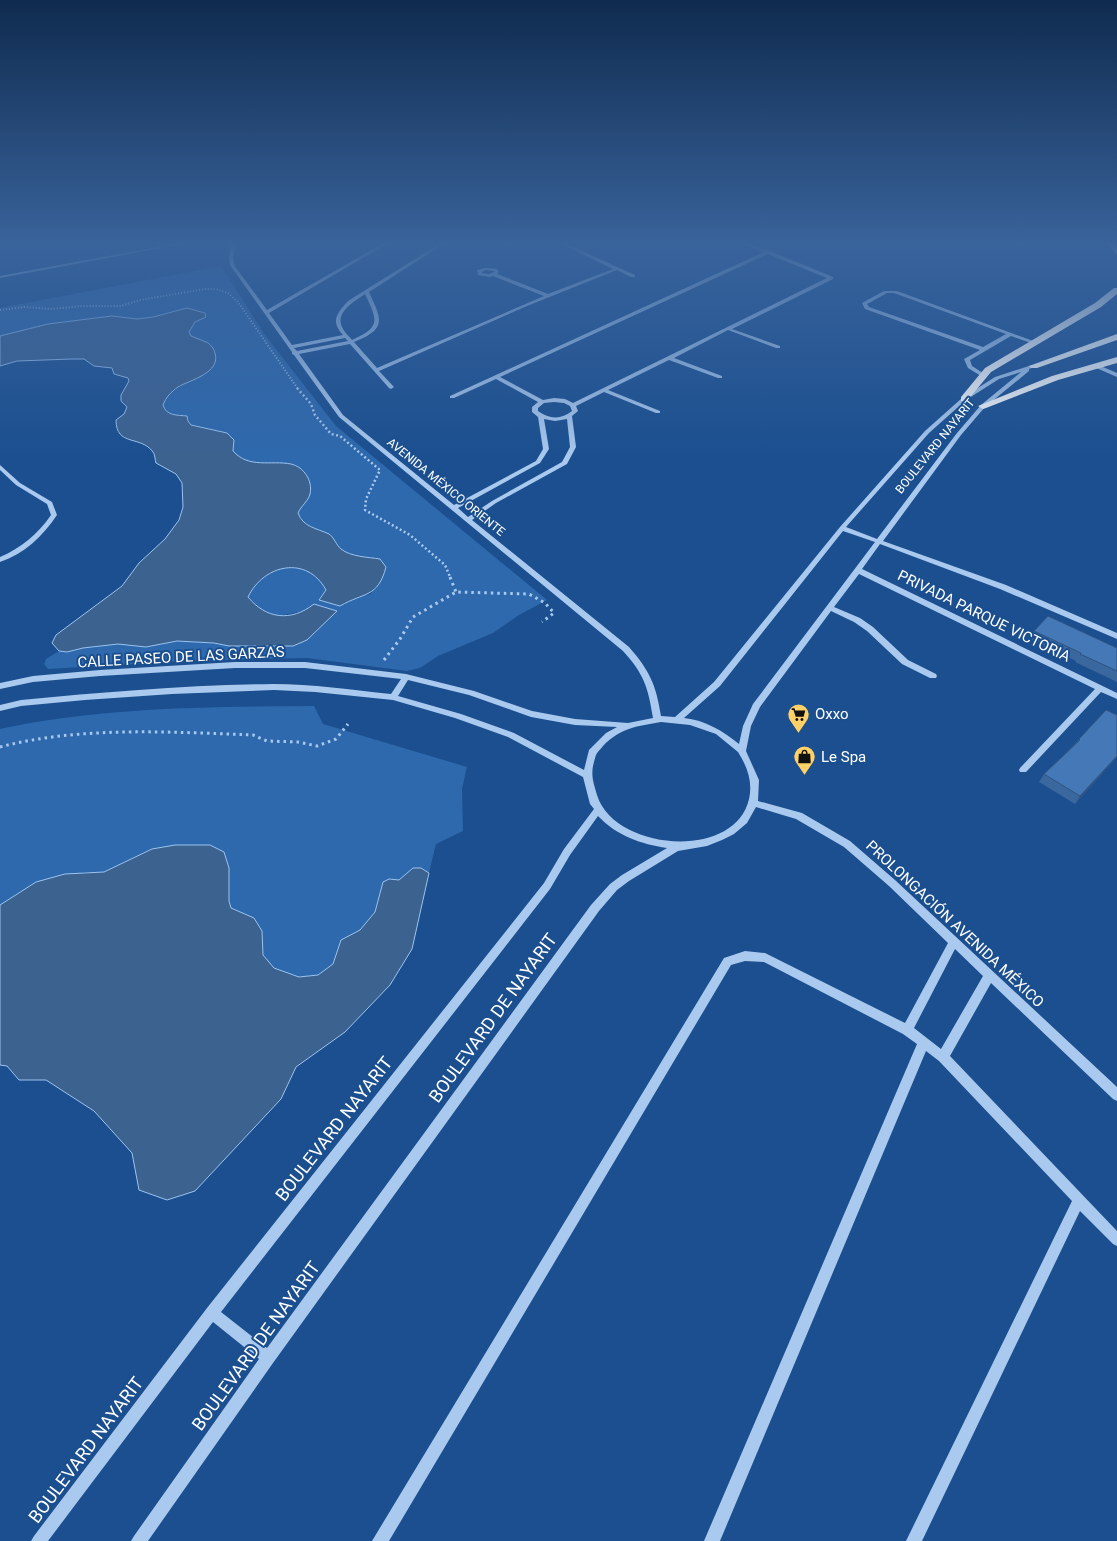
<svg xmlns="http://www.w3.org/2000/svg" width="1117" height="1541" font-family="Roboto,sans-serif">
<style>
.green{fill:#2e69ad}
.water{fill:#3c6290;stroke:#9cc4f0}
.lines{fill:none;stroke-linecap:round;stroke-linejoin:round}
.path-far2{stroke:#a9c9ee;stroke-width:2;stroke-dasharray:1 2;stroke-linecap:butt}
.path-far1{stroke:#a9c9ee;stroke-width:2.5;stroke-dasharray:2 2.5;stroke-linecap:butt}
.path{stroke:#a9c9ee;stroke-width:3;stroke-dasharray:2.5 4;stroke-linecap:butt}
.minor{fill:#a9c9ee;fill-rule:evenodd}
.highway{fill:#fff;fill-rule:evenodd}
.wall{fill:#3a679d}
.shaded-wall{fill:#305480}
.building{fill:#4478b7;stroke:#305480}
.labels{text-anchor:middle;stroke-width:4;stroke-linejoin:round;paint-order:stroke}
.far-street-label{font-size:12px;fill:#fff;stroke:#1b4f8f}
.street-label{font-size:15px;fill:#fff;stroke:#1b4f8f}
.poi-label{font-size:15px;fill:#fff;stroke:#1b4f8f;text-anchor:start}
.near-street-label{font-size:18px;fill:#fff;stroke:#1b4f8f}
</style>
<rect width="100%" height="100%" fill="#1b4f8f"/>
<!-- green -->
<path class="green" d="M221,266L265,335L336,426L547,600L519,615L493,633L438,656L420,668L407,671L307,658L183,661L48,669L44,664L46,659L59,651L67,652L83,648L118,644L146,647L177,641L214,643L229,646H293L336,611C326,611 314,609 304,611C277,616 268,622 248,596C265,564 307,554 326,590L319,599L340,606L355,597L371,594L379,559C368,557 351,557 341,549C336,545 334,537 329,534C316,528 304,527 298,513L302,504L309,497L270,464L254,463L238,457L233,451L227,433L191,425L187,416C177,415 166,416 163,405C171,388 185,385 200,377C207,373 211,368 215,363L207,342L191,336L189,332L195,322L202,319L177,310L153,317L137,319L112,316L48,324L0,336V308Z
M314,706L323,724L467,767L462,789L463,831L436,844L429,873L421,868H413L399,880L389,879L383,882L375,912L360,930L341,940L333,964L318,975L299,977L274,968L263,955L262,931L254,919L231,908L229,901V868L152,849L104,872H86L36,882L0,905V729C103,707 209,707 314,706Z"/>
<!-- water -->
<path class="water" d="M187,308L205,313L206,317L195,322L189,332L191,336C196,338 201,340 206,342C210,343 214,349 215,353C221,373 190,380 178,387C171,392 166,397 163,405C166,416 177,415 187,416L188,421L191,425L227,433L234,440L233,451C249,469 271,460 291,464C304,467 313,481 310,494C309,500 301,506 298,513C303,527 316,528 329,534C334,537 336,545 341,549C351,557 368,557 380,559L386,567C378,598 364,592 340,606L319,600L326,590C307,555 264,564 248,597C266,619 291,622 314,604L337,611L307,640L293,646H229L214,643L177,641L146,647L118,644L83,648L67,652L59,651L52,643L56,635L122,586L139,563L165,539L179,520L183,507L182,483L176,474L156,463C155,460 155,454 153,452C141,435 116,447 116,420L124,414L127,407L121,401V395L129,381L128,378L114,374L112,368L94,366L84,359H72L17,361L0,366V336L48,324L112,316L137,319L153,317Z
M175,845H210L224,852L229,868V901L231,908L254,918L262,931L263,955L274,968L299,977L318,975L333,964L341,940L360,930L375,912L383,882L389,879L399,880L413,868H421L429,873L412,949L390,985L345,1032L296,1067L281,1099L195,1191L167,1200L139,1190L132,1153L94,1111L46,1080H19L7,1066L0,1065V905L36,882L65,874L104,872L152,849Z"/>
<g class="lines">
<!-- path-far2 -->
<path class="path-far2" d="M0,310L24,307L52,309L81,306H121L140,300L205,289H216L228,293L238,302L298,389"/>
<!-- path-far1 -->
<path class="path-far1" d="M297,388L311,404L315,415L331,434L340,436L380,470L366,499L365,510L410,535L445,565L451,579"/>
<!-- path -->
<path class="path" d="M450,577L456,592
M384,660L400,639L413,617L456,592L529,594L545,603L554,613L542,622
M0,747C80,726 171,732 253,735L267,741L298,742L317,746L336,739L348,724"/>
<!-- minor -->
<path class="minor" d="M184,242H193L0,278V276Z
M232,242H236L233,257L234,265L267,310L385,242H390L269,313L292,345L343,335C330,321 337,313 348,301L442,242H447L369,292C382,320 387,329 354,342L377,368L544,296L493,276L490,277L478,275L477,270L486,268L497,269L499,272L497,274L548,294L613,269L557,242H562L635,275V277H631L617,270L527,306L379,371L394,387L391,389L389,388L350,344L299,354L343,415L454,505L536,461L543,449L538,417L532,412V407L538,402L496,379L454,398H450V396L764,252L745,245V243L770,251L833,277V279L732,329L780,346V348H776L728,330L674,358L722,376V378H718L669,360L608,390L660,411V413H656L604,392L576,406L578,411L572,416L576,447L567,464L496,503L472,520L629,647C650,671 656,685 661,716L675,717L714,682L840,527L925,431L962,398L995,377L1032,365L1037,366L1029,369V371L985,407L961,435L883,541L1006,585L1117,633V639L1000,589L880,544L862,569L1117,693V699L1101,692L1026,772H1020L1019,770L1020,768L1095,689L859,574L834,607L860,618L873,627L908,660L936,674L937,676L936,678H930L902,664L867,631L854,622L831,611L760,707L751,726L746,751L759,780L758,801L802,813L850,841L895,880L1117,1087V1101L1113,1099L991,983L950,1056L1117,1231V1246L1113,1244L1080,1211L922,1541H906L1072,1201L939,1061L926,1051L720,1541H704L917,1044L903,1034L764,962L745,961L731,965L389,1541H372L724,958L745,951L765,953L905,1023L948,943L889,886L844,847L796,819L756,807L747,823L734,834L722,840L707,846L678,851L629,881L617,890L599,911L273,1363L148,1541H131L134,1536L259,1359L213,1322L48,1541H31L34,1536L207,1308L544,883L564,849L594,809L590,804L583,777L508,737L455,718L393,700L315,692L274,690L172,694L85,700L21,706L0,711V705L21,700C105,692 189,685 273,684C312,684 352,690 391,694L401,679L305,668H235L100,676L33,682L0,689V683L33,676L100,670L235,662H305L406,674L474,691L532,711L575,719L628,723L653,718C648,687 644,674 623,651L339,417L294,355L292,354V352L230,265L229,257ZM768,254L827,278L573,403L565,399L554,398L543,400L500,377ZM486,270L494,271V272L489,274L482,273V272ZM365,294C377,320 382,327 352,340C349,336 344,332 342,327C335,312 355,301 365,294ZM345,338L348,341L297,351L294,348ZM1021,372L981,405L957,433L877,539L846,527L929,433L966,400L999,379ZM554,402L564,403L570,406L572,411C561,420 549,419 538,411V408L544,403ZM544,419L555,421L567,419L570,447L562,462L492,501L468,517L458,508L540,463L549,449ZM843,531L875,542L753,704L743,726L739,744C723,731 705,720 684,718L720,686ZM408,680L469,695L531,717L575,725L617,727L606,733L589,750L584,770L514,733L461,714L398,696ZM661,722L690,725L716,734L738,752C747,766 753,782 749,799C735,861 614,851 597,795C594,784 591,777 593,766C594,762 595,758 596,755C597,752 601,749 603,746C620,728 638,726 661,722ZM598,816C617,836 641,844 667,848L622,875L610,884L591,905L267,1348L221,1312L550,889L570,855ZM955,949L983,976L941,1049L914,1028Z
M884,291H897L1036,342L1031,343L1011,336L970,360L972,366L986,375L981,376L968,368L964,359L980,350L865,309L862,303ZM887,293H894L1006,334L983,347L869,307L867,304Z
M1096,364L1117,373V377L1094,367L1093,366Z
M0,465L20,483L52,502L57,515C43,536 24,554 0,562V557C21,548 38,534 51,515L47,504L16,485L0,470Z"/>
<!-- highway -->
<path class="highway" d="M1105,242H1113L1117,247V254Z
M1114,288H1117V294L1101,307L991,372L967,401H961V397L985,368L1095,303Z
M1117,334V340L1037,368H1031L1029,366Z
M1117,357V363L1058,380L986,408L983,409L978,406L1052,376Z"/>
</g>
<!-- wall -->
<path class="wall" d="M1034,631L1117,648V682L1075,662L1076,661L1030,639Z
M1117,715V757L1075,804L1039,782L1044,774L1075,744L1079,739Z"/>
<!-- shaded-wall -->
<path class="shaded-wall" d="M1117,756V757L1075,804L1080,796Z"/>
<!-- building -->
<path class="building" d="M1048,616L1117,648V671L1080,654L1081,653L1034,631Z
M1106,710L1117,715V756L1080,796L1044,774L1080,740L1079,739Z"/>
<!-- sky -->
<linearGradient id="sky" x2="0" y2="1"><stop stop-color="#0f2b4f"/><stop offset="0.53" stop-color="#39639b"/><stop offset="1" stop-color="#39639b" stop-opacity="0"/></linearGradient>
<rect width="1117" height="458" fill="url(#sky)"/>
<!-- icons -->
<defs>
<symbol id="supermarket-pin" viewBox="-11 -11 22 30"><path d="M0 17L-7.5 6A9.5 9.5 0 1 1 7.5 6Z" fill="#ffd166" stroke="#1b4f8f"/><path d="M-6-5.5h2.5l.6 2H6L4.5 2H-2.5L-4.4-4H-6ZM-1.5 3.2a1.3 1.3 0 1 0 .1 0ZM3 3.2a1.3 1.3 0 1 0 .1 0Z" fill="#111"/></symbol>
<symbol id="shop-pin" viewBox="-11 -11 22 30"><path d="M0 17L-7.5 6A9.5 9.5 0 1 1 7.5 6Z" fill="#ffd166" stroke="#1b4f8f"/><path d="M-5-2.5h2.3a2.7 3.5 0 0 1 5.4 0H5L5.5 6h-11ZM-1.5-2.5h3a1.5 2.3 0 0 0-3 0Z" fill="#111"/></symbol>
</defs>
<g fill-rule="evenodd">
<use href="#supermarket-pin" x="786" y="702" width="25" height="34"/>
<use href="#shop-pin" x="792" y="744" width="25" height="34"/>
</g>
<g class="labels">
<!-- far-street labels -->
<g class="far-street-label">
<text transform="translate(935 446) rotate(-51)" y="4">BOULEVARD NAYARIT</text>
<text transform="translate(446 487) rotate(39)" y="4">AVENIDA MÉXICO ORIENTE</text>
</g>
<!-- street labels -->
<g class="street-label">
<text transform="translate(984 616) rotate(26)" y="5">PRIVADA PARQUE VICTORIA</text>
<text transform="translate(181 657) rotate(-3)" y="5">CALLE PASEO DE LAS GARZAS</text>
<text transform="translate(955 924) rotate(43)" y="5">PROLONGACIÓN AVENIDA MÉXICO</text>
</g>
<!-- poi labels -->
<g class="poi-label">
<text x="815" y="719">Oxxo</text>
<text x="821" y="762">Le Spa</text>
</g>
<!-- near-street labels -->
<g class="near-street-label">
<text transform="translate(493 1018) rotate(-54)" y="6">BOULEVARD DE NAYARIT</text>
<text transform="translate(334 1129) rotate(-52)" y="6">BOULEVARD NAYARIT</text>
<text transform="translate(256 1346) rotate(-54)" y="6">BOULEVARD DE NAYARIT</text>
<text transform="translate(86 1450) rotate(-53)" y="6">BOULEVARD NAYARIT</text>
</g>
</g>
</svg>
